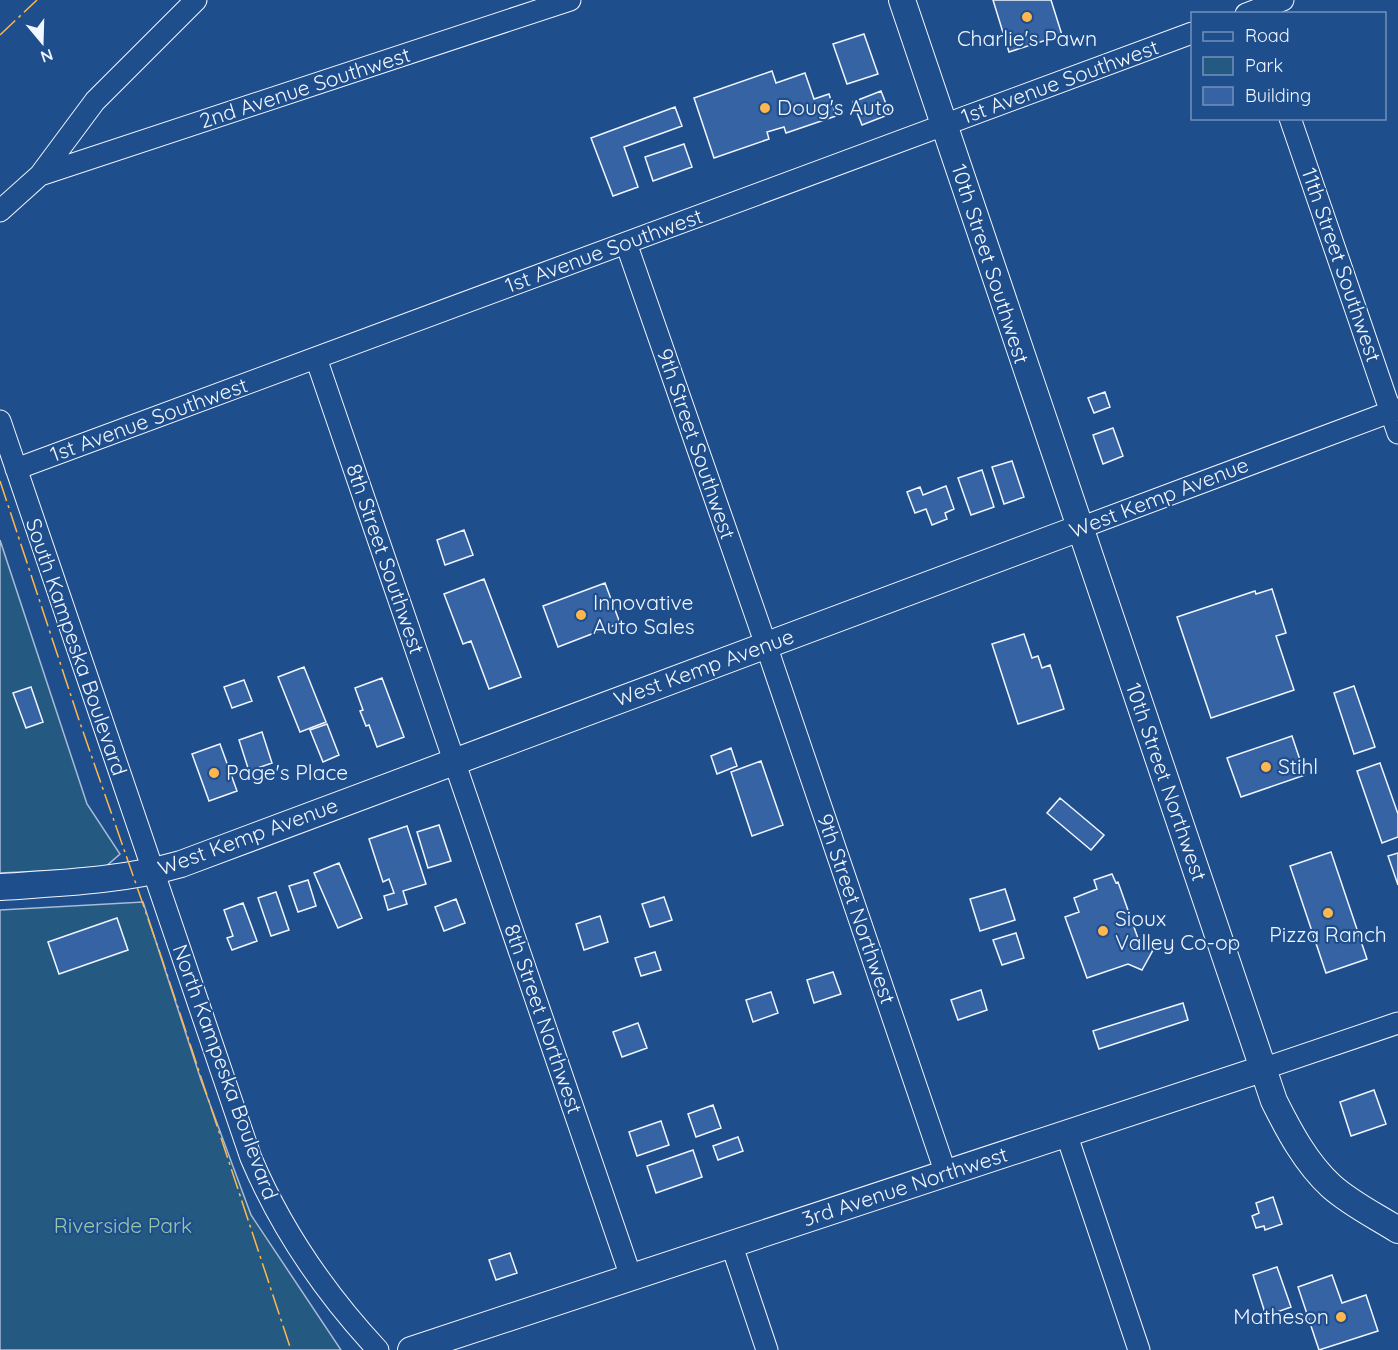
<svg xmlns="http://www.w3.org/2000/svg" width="1398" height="1350" font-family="Quicksand,sans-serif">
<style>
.green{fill:#245a82;stroke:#a8bbd7;stroke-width:1.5}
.building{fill:#3563a3;stroke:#f2f6ff;stroke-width:1.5}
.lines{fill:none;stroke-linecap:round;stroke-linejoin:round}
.minor-casing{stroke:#f2f6ff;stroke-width:23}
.major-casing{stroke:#f2f6ff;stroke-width:28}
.minor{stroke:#1f4e8c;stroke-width:21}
.major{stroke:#1f4e8c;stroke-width:26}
.power{stroke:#ffb74d;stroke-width:1.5;stroke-dasharray:21 4.5 3 4.5;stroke-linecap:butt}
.poi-dot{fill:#ffb74d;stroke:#1f4e8c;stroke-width:2}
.labels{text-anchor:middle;stroke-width:4.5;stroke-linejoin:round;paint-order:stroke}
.poi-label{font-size:21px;fill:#f2f6ff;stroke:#1f4e8c;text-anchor:start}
.street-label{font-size:21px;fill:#f2f6ff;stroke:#1f4e8c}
.park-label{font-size:21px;fill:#97c8a6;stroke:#1f4e8c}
</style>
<rect width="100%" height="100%" fill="#1f4e8c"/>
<!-- green -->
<path class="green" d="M0,540L87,804L120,854L104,868L0,873Z
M143,902L201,1080L251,1215L341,1350H0V910Z"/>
<!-- building -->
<path class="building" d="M993,0H1051L1062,35L1009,52Z
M864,34L878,74L847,84L833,44Z
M772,71L776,83L805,73L814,99L829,94L836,116L786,133L784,127L767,132L769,139L714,158L694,98Z
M881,91L890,114L862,125L853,102Z
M675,107L682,126L624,147L638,187L613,196L591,138Z
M684,144L692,167L653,181L645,157Z
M1105,392L1110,407L1094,413L1088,398Z
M1113,428L1123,456L1103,464L1093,435Z
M1012,461L1024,497L1004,504L992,467Z
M982,470L994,507L971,515L958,478Z
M946,486L954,509L945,513L947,519L932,525L926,509L915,513L907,492L920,487L923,495Z
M464,530L473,555L445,565L437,540Z
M484,579L521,677L489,689L471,641L463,644L444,594Z
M605,583L620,623L558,647L543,606Z
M1272,589L1286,633L1276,636L1294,690L1211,718L1177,617L1255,591L1256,594Z
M1024,634L1032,658L1038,656L1042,668L1050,665L1064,709L1018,724L992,644Z
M304,667L326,722L300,732L278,677Z
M382,678L404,737L377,747L369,725L366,726L360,711L363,710L355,688Z
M244,680L252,701L232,708L224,687Z
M1354,686L1375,747L1354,754L1334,693Z
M31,687L43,722L26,728L13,693Z
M327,724L339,755L323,762L310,730Z
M262,732L272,763L249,771L239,740Z
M1292,736L1305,775L1241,797L1227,758Z
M220,744L237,791L209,801L192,754Z
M731,748L737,766L717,774L711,756Z
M761,761L783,825L752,836L731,772Z
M1380,763L1398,814V837L1382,843L1357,771Z
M1060,798L1104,835L1091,850L1047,813Z
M439,825L451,861L428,868L417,832Z
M407,826L426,884L403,891L407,904L388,910L384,896L394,893L389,879L383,882L369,839Z
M1331,852L1367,959L1326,973L1290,866Z
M1398,853V885L1388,856Z
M339,863L362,918L338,928L314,873Z
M1112,874L1116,883L1118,882L1140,944L1153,950L1142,970L1128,964L1087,978L1065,917L1079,912L1074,898L1097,889L1094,880Z
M308,880L316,906L298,912L289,886Z
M1005,889L1015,920L980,931L970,899Z
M276,892L289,930L271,936L258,898Z
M664,897L672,920L650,927L642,904Z
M456,899L465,923L444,931L435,907Z
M243,903L257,941L232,950L227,938L233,936L224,910Z
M600,916L608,942L584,950L576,924Z
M117,918L128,950L59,974L48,942Z
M1016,933L1024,958L1002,965L993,940Z
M655,952L661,970L641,976L635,958Z
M833,972L841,994L814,1003L807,980Z
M981,990L987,1010L958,1020L951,1000Z
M771,992L778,1013L753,1022L746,1000Z
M1183,1003L1188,1020L1099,1049L1093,1031Z
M638,1023L647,1048L622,1057L613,1032Z
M1374,1090L1386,1124L1351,1136L1340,1102Z
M713,1105L721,1128L696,1137L688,1114Z
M661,1121L669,1145L637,1156L629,1132Z
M738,1137L743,1151L718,1160L713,1146Z
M693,1150L702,1177L656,1193L647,1166Z
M1273,1197L1282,1224L1265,1230L1264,1226L1256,1228L1252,1216L1259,1213L1256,1203Z
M510,1253L517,1273L496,1280L489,1260Z
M1277,1267L1291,1307L1266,1316L1253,1275Z
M1332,1275L1342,1303L1366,1295L1378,1331L1319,1350L1298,1287Z"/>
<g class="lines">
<defs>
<path id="minor" d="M1246,14L1283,0
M1290,118L1398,433
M40,175L570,0
M0,211L40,175L95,101L196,0
M626,243L766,645L946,1174
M316,358L631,1277
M0,421L251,1158C282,1231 324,1292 378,1350
M16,469L1192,33
M1080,528L1398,409
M1262,1069L1398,1023
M1066,1133L1139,1350
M731,1243L767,1350"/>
<path id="major" d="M902,0L1274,1101C1289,1131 1306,1163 1331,1186C1351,1204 1376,1216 1398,1230
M0,887C61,883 122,881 181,864L1080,528
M411,1350L1262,1069"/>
</defs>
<!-- minor casing -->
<use href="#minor" class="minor-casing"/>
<!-- major casing -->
<use href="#major" class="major-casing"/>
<!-- minor -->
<use href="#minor" class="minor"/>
<!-- major -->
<use href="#major" class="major"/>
<!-- power -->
<path class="power" d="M0,35L37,0
M0,481L79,720L161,956L291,1350"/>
</g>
<!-- markers -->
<g class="poi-dot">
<circle cx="1027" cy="17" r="6"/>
<circle cx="765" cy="108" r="6"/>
<circle cx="581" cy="615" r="6"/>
<circle cx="1266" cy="767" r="6"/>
<circle cx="214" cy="773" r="6"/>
<circle cx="1328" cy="913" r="6"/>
<circle cx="1103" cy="931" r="6"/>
<circle cx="1341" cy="1317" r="6"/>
</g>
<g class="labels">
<!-- poi labels -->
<g class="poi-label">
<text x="1027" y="46" text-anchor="middle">Charlie's Pawn</text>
<text x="777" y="115">Doug's Auto</text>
<text x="593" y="610">Innovative<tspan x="593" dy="24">Auto Sales</tspan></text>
<text x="1278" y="774">Stihl</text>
<text x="226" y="780">Page's Place</text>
<text x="1115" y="926">Sioux<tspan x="1115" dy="24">Valley Co-op</tspan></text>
<text x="1328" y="942" text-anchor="middle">Pizza Ranch</text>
<text x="1329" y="1324" text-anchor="end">Matheson</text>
</g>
<!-- street labels -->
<g class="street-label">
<text transform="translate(1060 82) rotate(-20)" y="7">1st Avenue Southwest</text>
<text transform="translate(305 88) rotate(-18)" y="7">2nd Avenue Southwest</text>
<text transform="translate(604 251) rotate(-20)" y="7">1st Avenue Southwest</text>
<text transform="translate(990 264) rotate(72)" y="7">10th Street Southwest</text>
<text transform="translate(1341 265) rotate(71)" y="7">11th Street Southwest</text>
<text transform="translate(149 420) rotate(-20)" y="7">1st Avenue Southwest</text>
<text transform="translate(696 444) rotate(71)" y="7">9th Street Southwest</text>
<text transform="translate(1159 498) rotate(-21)" y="7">West Kemp Avenue</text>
<text transform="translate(385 559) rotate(71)" y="7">8th Street Southwest</text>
<text transform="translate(76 647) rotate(71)" y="7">South Kampeska Boulevard</text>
<text transform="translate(704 668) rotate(-20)" y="7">West Kemp Avenue</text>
<text transform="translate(1166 782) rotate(71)" y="7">10th Street Northwest</text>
<text transform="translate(248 837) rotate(-20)" y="7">West Kemp Avenue</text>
<text transform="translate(856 909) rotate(71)" y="7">9th Street Northwest</text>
<text transform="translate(543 1019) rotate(71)" y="7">8th Street Northwest</text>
<text transform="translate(225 1072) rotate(70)" y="7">North Kampeska Boulevard</text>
<text transform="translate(905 1187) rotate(-18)" y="7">3rd Avenue Northwest</text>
</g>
<!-- park labels -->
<g class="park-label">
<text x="123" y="1233">Riverside Park</text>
</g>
</g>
<!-- legend -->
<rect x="1191" y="12" width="195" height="108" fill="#1f4e8c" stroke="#7391ba" stroke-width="1.5"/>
<rect x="1203" y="32" width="30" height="9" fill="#1f4e8c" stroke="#7391ba" stroke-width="1.5"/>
<text x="1245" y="42" font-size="18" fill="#f2f6ff">Road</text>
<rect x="1203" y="57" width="30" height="18" fill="#245a82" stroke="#7391ba" stroke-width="1.5"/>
<text x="1245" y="72" font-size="18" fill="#f2f6ff">Park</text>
<rect x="1203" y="87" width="30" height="18" fill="#3563a3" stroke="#7391ba" stroke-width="1.5"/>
<text x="1245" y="102" font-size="18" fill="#f2f6ff">Building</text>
<!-- north arrow -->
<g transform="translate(42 42) rotate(161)" stroke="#1f4e8c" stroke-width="4.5" paint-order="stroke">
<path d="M0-4.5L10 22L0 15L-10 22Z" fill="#f2f6ff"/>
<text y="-9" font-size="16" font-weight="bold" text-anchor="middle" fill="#f2f6ff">N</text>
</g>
</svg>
